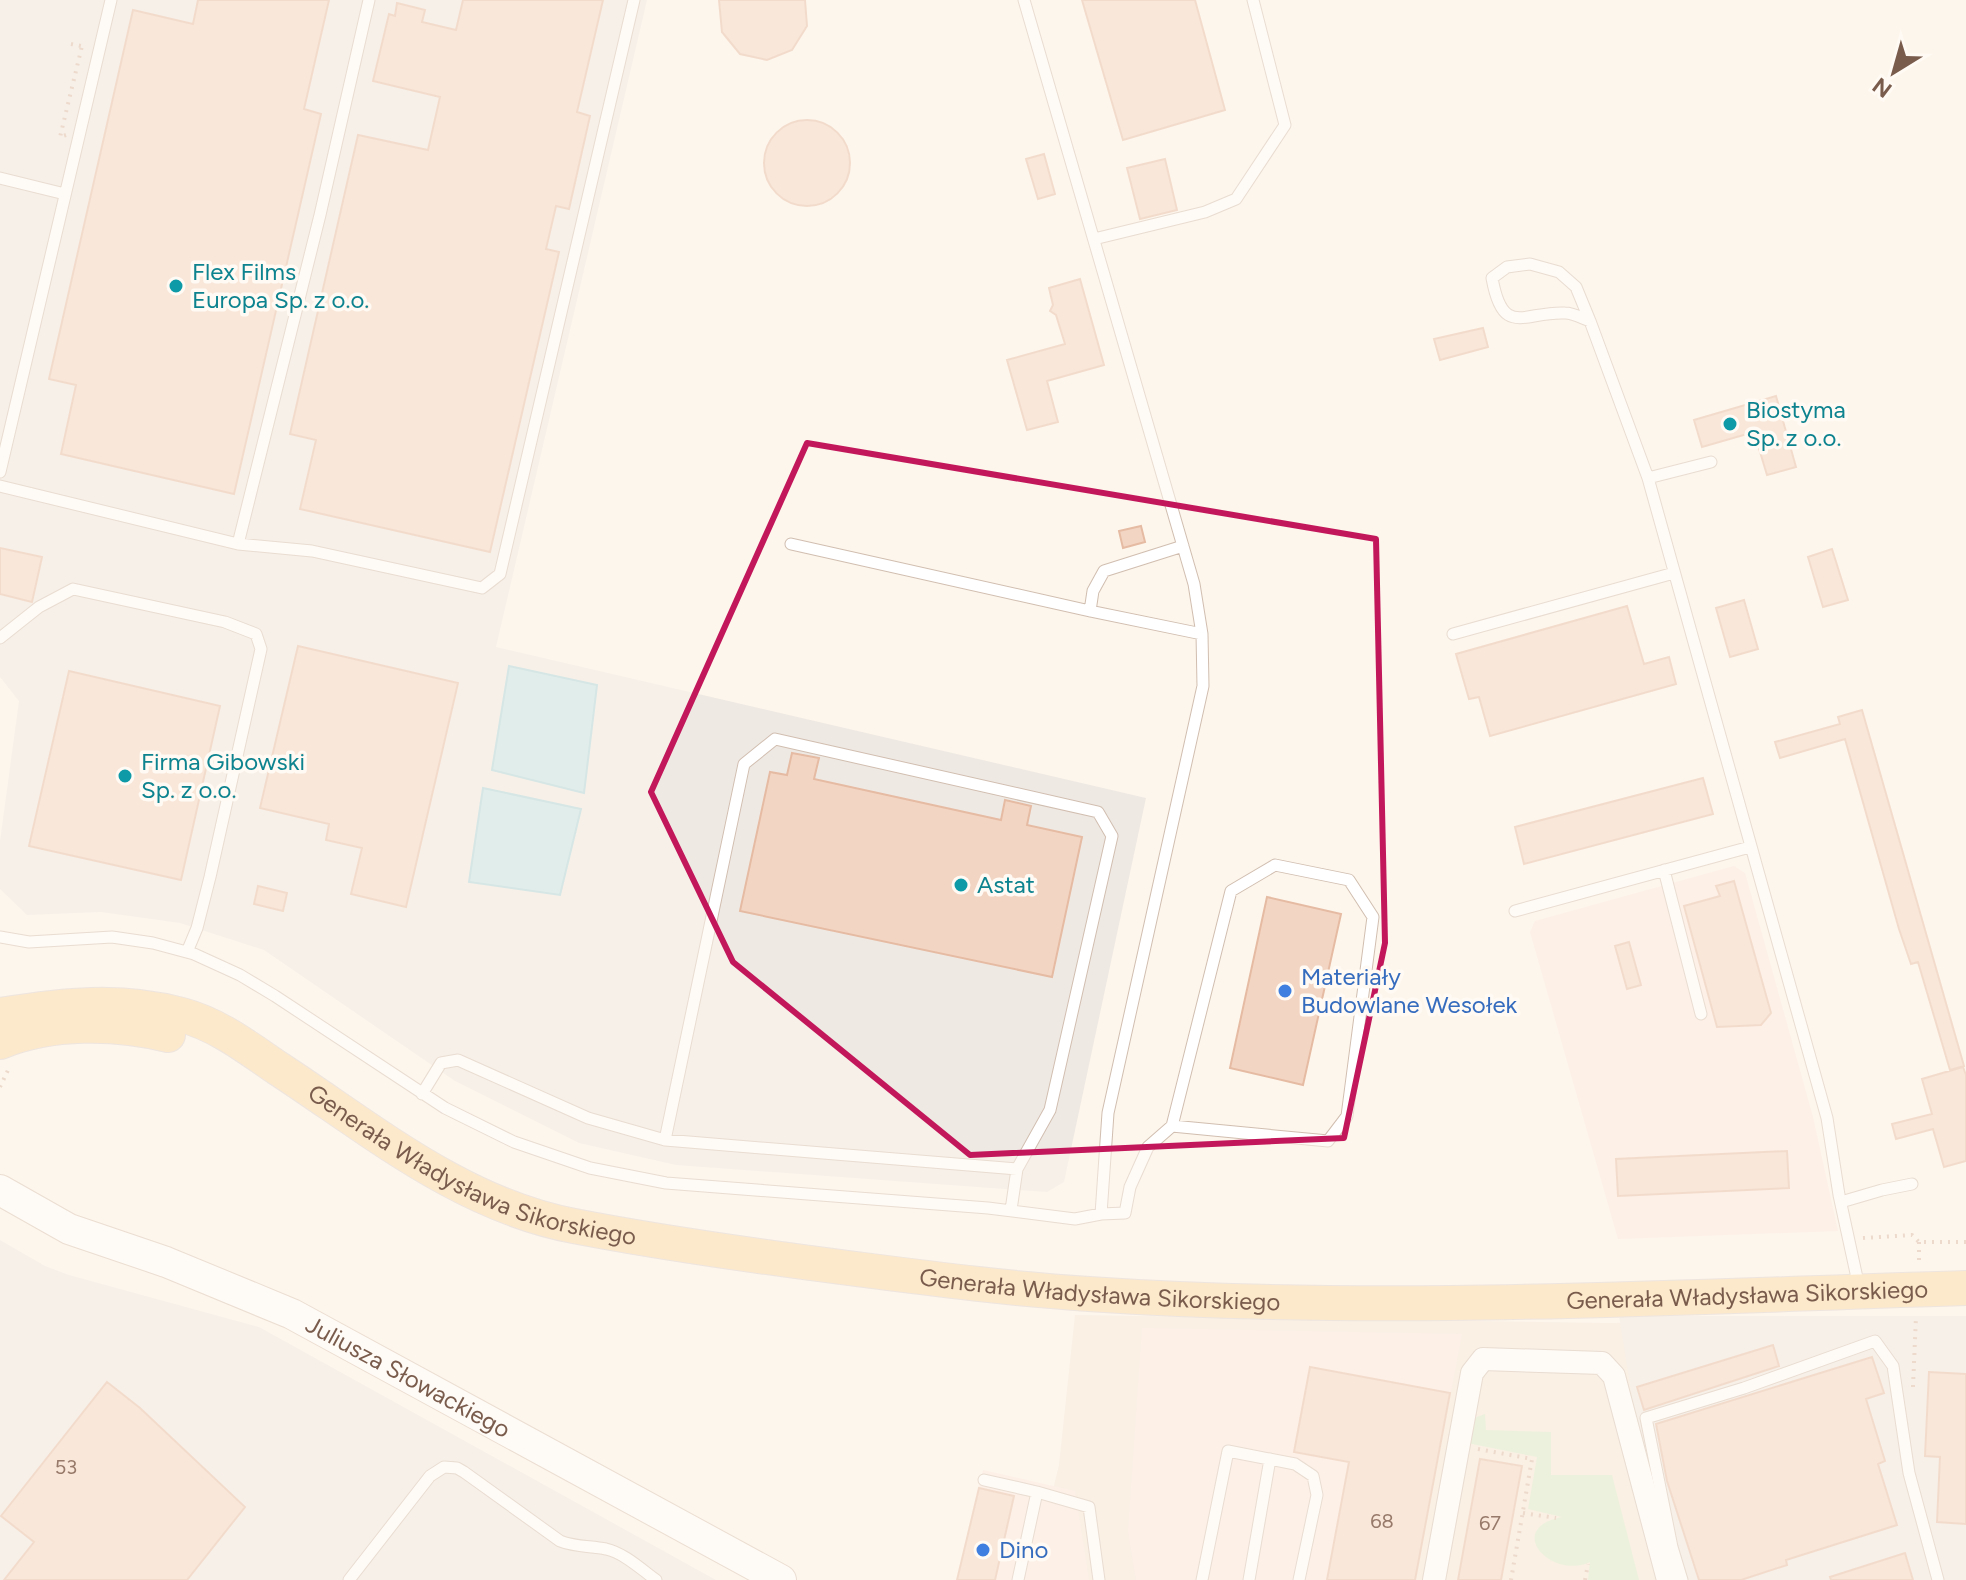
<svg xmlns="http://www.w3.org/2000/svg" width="1966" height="1580" font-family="Figtree,sans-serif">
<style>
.residential{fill:#f5e8da}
.commercial{fill:#fde8e0}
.industrial{fill:#efe9e4}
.green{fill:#d8ecc9}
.water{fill:#bfe3e8;stroke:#a5d3da;stroke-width:2}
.building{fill:#f3d5c3;stroke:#e6bba3;stroke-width:2}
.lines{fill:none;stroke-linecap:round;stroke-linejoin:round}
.lane-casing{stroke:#d1beb0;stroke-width:13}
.street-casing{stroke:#d1beb0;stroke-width:24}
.secondary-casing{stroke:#d6c0b0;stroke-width:32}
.primary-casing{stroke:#dad1cd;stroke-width:36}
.path{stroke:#d9b8a5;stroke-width:4;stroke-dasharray:2 6;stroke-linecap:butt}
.lane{stroke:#fff;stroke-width:11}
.street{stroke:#fff;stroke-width:22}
.secondary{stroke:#fff;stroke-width:30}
.primary{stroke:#fbd9a5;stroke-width:34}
.marked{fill:none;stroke:#c2185b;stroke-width:6;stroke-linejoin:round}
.culture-dot{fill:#0f9aa8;stroke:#fffaf3;stroke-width:3}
.shop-dot{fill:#3f7fe0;stroke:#fffaf3;stroke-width:3}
.labels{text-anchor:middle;stroke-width:7;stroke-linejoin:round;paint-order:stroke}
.number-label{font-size:20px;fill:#987a6a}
.culture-label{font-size:24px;fill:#0d838f;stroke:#fffaf3;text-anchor:start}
.shop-label{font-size:24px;fill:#366cbe;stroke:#fffaf3;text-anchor:start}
.street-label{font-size:24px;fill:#7a5c4d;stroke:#fffaf3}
</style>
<rect width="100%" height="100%" fill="#fdf6ec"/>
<!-- residential -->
<path class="residential" d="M1075,1315L1608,1323L1966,1320V1580H1031L1059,1465Z"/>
<!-- commercial -->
<path class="commercial" d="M1734,866L1745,873L1813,1117L1838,1231L1618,1239L1530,932L1535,921Z
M1142,1328L1462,1334L1415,1580H1136L1128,1532Z
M983,1470L1075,1491L1089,1580H957Z"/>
<!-- industrial -->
<path class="industrial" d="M0,0H647L496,647L1146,798L1064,1182L1047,1192L676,1165L579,1143L455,1081L264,950L180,923L101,912L27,915L0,889V841L19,701L0,677Z
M0,1240L45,1266L69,1275L259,1327L716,1580H0Z
M1619,1316H1966V1580H1672L1644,1470Z"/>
<!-- green -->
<path class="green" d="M1485,1414L1486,1430L1551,1432V1475H1612L1639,1580H1588L1590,1562C1552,1580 1503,1529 1562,1517L1528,1509L1537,1457L1467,1443L1474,1418Z"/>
<!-- water -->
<path class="water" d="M509,666L597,685L584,793L492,770Z
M483,788L581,809L560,895L469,882Z"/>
<!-- building -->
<path class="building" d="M198,0H329L304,109L321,114L234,494L61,454L76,385L49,379L133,10L193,24Z
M463,0H603L577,112L590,116L569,209L556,206L546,249L559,252L490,552L300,509L316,440L290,434L358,135L428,150L440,97L373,81L389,14L395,16L397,3L425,10L422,22L456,30Z
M719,0H805L807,26L792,50L767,60L740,54L722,32Z
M1082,0H1195L1225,110L1123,140Z
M764 163a43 43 0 1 1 86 0a43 43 0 1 1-86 0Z
M1044,154L1055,194L1038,199L1026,159Z
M1165,159L1177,210L1140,219L1127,168Z
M1080,279L1104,365L1047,381L1058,422L1027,430L1007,360L1065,344L1056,315L1050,311L1053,305L1049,288Z
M1483,328L1488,347L1440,360L1434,339Z
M1776,396L1796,467L1767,475L1754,432L1702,447L1694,420Z
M1141,526L1145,542L1123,548L1119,531Z
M0,548L42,557L32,602L0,594Z
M1832,549L1848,600L1823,607L1808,557Z
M1744,600L1758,649L1730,657L1716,608Z
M1627,606L1644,664L1669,657L1676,684L1490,736L1479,697L1469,699L1456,654Z
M298,646L458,683L406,907L351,894L362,848L326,840L329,824L260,808Z
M69,671L220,706L181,880L29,846Z
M1862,710L1964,1066L1950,1070L1918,962L1911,964L1899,929L1845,739L1780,758L1775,742L1840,724L1838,717Z
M792,753L819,758L814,779L1001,820L1005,800L1031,806L1027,825L1082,837L1052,977L740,911L770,772L787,775Z
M1703,778L1713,814L1524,864L1515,827Z
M1734,881L1771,1013L1761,1025L1717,1027L1684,906L1720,896L1716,886Z
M258,886L287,893L283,911L254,904Z
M1267,897L1341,914L1303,1085L1230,1068Z
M1629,942L1641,985L1627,989L1615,946Z
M1963,1067L1966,1075V1161L1944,1167L1933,1129L1896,1139L1892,1124L1932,1114L1922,1079Z
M1787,1151L1789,1188L1618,1196L1616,1159Z
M1773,1345L1779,1366L1644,1410L1637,1387Z
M1872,1357L1884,1393L1866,1399L1885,1461L1878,1464L1897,1525L1786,1560L1787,1565L1741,1580H1699L1667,1481L1656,1424Z
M1310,1367L1450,1393L1415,1580H1327L1349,1462L1294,1452Z
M1929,1372L1966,1374V1524L1937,1522L1940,1457L1925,1456Z
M107,1382L140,1408L245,1507L187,1580H4L34,1542L1,1516Z
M1480,1459L1522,1466L1501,1580H1458Z
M979,1488L1014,1496L995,1580H957Z
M1905,1553L1913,1580H1831L1830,1577Z"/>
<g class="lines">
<defs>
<path id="lane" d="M1024,0L1194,584L1202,634L1203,686L1108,1113L1101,1214
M0,178L65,194
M1094,239L1205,212L1236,199L1285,125L1253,0
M1590,321C1582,318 1573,313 1565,313C1524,311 1503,339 1492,278L1507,267L1530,264L1559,272L1576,287L1590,321L1648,478L1827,1118L1839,1195L1859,1287
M0,472L111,0
M1648,478L1711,462
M0,486L238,544L320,215L369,0
M238,544L312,551L482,588L500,574L634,0
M791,544L1090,611L1202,634
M1090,611L1093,591L1104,571L1183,546
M1453,634L1674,573
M0,638L39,607L73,589L225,622L256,634L261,649L210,877L197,928L187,952
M1664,870L1701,1014
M1515,911L1750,847
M0,937L29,942L112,937L153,943L194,954L240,975L275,996L445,1108L514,1142L590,1168L666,1183L988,1208L1075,1219L1101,1214L1125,1213L1130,1187L1148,1147L1172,1126L1328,1141L1347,1116L1373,917L1349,880L1275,865L1231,891L1172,1126
M422,1094L441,1063L458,1060L588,1118L665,1140L1017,1169
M665,1140L744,764L775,739L1098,812L1112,836L1050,1110L1017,1169L1011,1210
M1841,1202L1882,1190L1912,1184
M984,1480L1037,1492L1018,1580
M1037,1492L1089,1507L1099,1580
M349,1580L430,1476L444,1467L457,1468L464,1472L560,1541C575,1547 590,1546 606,1549C624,1553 641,1569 656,1580
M1202,1580L1228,1451L1295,1464L1313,1476L1317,1495L1299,1580
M1249,1580L1270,1459
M1682,1580L1672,1547L1646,1418L1744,1388L1875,1341L1893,1366L1909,1473L1938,1580"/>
<path id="street" d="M1434,1580L1472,1373L1483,1359L1602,1363L1614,1376L1668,1580"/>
<g id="secondary">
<path id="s1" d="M0,1190L69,1229L166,1262L292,1314L781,1580"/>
</g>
<g id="primary">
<path id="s2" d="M0,1015C62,1005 120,998 182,1015C219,1025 248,1048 279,1069C372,1130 462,1205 574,1226C667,1244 762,1257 856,1269C934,1279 1011,1289 1089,1294C1381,1314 1674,1297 1966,1288"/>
<path d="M0,1042C51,1021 116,1022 168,1035"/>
</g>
</defs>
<!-- lane casing -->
<use href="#lane" class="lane-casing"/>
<!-- street casing -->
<use href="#street" class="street-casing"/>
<!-- secondary casing -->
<use href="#secondary" class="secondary-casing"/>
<!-- primary casing -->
<use href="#primary" class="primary-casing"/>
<!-- path -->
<path class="path" d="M71,44L81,46
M66,135L60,137L82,46
M0,1087L9,1068
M1863,1238L1912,1235L1919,1242H1966
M1919,1242V1263
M1913,1387L1916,1316
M1478,1449L1532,1459L1511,1580
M1523,1513L1556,1518
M1585,1580L1588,1564"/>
<!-- lane -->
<use href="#lane" class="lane"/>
<!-- street -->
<use href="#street" class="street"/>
<!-- secondary -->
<use href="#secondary" class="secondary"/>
<!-- primary -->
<use href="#primary" class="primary"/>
</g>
<!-- marked area -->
<path d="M0 0H1966V1580H0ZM807,443L1376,539L1385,943L1344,1138L970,1155L733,962L651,792Z" fill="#fdf6ec" fill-opacity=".55" fill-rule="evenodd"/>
<path class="marked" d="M807,443L1376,539L1385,943L1344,1138L970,1155L733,962L651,792Z"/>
<!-- markers -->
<g class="culture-dot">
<circle cx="176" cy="286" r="8"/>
<circle cx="1730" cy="424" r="8"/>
<circle cx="125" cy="776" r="8"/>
<circle cx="961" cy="885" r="8"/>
</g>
<g class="shop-dot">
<circle cx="1285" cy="991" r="8"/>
<circle cx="983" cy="1550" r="8"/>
</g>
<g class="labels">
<!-- number labels -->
<g class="number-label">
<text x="66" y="1474">53</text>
<text x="1382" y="1528">68</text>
<text x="1490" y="1530">67</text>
</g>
<!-- culture labels -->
<g class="culture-label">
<text x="192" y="280">Flex Films<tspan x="192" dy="28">Europa Sp. z o.o.</tspan></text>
<text x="1746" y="418">Biostyma<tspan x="1746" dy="28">Sp. z o.o.</tspan></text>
<text x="141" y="770">Firma Gibowski<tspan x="141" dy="28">Sp. z o.o.</tspan></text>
<text x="977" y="893">Astat</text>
</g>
<!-- shop labels -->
<g class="shop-label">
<text x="1301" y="985">Materiały<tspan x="1301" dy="28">Budowlane Wesołek</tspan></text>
<text x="999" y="1558">Dino</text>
</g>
<!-- street labels -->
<g class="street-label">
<text dy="8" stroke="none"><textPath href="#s2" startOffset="514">Generała Władysława Sikorskiego</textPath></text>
<text dy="8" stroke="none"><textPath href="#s2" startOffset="1162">Generała Władysława Sikorskiego</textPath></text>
<text dy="8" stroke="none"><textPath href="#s2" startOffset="1810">Generała Władysława Sikorskiego</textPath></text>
<text dy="8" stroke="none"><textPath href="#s1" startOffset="450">Juliusza Słowackiego</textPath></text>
</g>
</g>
<!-- north arrow -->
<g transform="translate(1894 72) rotate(217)" stroke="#fffaf3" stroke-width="6" paint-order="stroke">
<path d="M0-6L14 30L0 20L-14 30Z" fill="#7a5c4d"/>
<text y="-12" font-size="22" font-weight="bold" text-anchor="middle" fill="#7a5c4d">N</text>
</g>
</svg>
